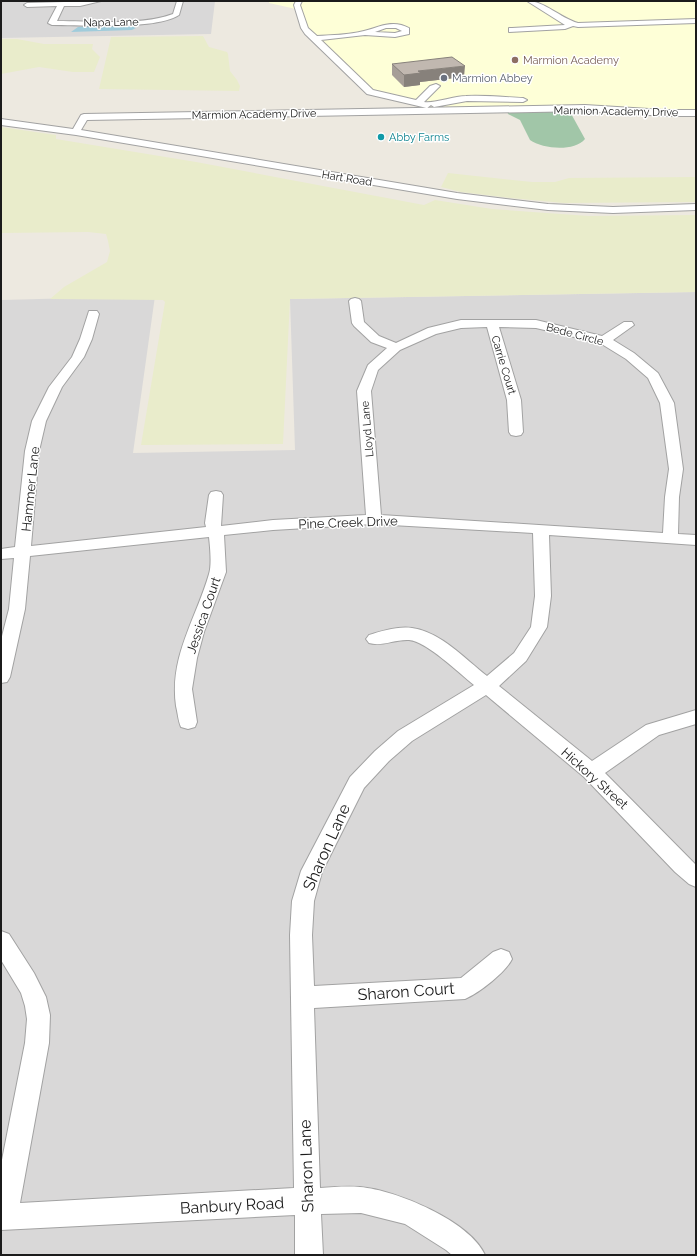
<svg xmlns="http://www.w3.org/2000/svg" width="697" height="1256" font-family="Raleway,sans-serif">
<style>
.residential{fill:#d9d8d8}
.education{fill:#feffd7}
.farmland{fill:#e9eccb}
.cemetery{fill:#a1c6a8}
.water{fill:#a0ccdb}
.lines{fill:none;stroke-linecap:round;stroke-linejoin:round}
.minor-casing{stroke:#a2a2a2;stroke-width:2}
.minor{fill:#fff;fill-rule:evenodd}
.wall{fill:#a69e97}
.shaded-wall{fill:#87817b}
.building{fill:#c1b8b0;stroke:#87817b}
.education-dot{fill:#8d6e63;stroke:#fff;stroke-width:1.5}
.worship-dot{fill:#6b7280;stroke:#fff;stroke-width:1.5}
.culture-dot{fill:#0f9aa8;stroke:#fff;stroke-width:1.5}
.labels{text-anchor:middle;stroke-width:3;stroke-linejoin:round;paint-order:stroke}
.far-street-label{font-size:11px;fill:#1b1b1b;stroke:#fff}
.far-education-label{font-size:11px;fill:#785e54;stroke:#fff;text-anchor:start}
.far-worship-label{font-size:11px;fill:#5b616d;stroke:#fff;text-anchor:start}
.far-culture-label{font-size:11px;fill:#0d838f;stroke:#fff;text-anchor:start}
.street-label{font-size:13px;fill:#1b1b1b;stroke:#fff}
.near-street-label{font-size:16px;fill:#1b1b1b;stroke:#fff}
</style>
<rect width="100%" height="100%" fill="#ede9e0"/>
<!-- residential -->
<path class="residential" d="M1,1H215L211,34L1,38Z
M696,292V1255H1V300L155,296L133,453L295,450L290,299Z"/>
<!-- education -->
<path class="education" d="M269,1H696V111L433,110L426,106L367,93L301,28L296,9L269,3Z"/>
<!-- farmland -->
<path class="farmland" d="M203,36L209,47L227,52L228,54L230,71L237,80L240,86L239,91L99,89L111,37Z
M1,39H17L44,44H93L92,49L100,57L94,72H73L39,67L1,74Z
M1,127L56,135V139L196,162L424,205L435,200L492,209L589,216L696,215V292L290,299L283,444L141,445L165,302L163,300L50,299L64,287L107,262L110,251L108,241L106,234L88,232L1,233Z
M448,173L532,182H555L569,178L696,177V202L564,203L510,198L461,192L441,187Z"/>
<!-- cemetery -->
<path class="cemetery" d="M569,110L585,139C574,152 543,149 530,140L520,120L508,114L507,111Z"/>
<!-- water -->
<path class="water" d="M87,26H131L136,28L132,30L71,32L78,27Z"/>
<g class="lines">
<defs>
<path id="minor" d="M101,1L80,6H64L57,21C91,21 141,26 173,14L177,1H183L179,15C157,30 80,25 52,25L48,23L57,6L27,7L24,5L27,3Z
M296,1H302L300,5L308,28L317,36C332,35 349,35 364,31C379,27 393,19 409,28V34L395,37L365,35L321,40L373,90L416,100L430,86L436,84L440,86L424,102C433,104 454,96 466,96C485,95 504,97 523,98L527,100L523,102L467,101L434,107L431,105L427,108L367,94L305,34L301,28L294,5ZM386,28H396L402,31L395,33L375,32Z
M527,1C545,1 560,18 578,23L696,19V23L578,27L573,26L565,29L509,32V28H512L565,25Z
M585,105L665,110H696V116H665L585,111L87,120L81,130L457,193L548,204L613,207L696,204V210L613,213L548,210L457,199L76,135L1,125V119L73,129L81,115L84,114Z
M355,298L359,299L361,301L364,322L379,336L396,343L428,328L461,320H536L602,336L624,322H632L634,325L613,340L634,353L658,373L674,403L683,469L679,497L678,534L696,535V545L549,535L551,596L547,627L526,661L499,686L592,761L646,725L696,710V724L659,735L605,773L696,865V887L689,884L675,872L584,777L486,695L412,741L389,761L364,788L322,872L314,901L312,935L314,986L461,978L493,952L501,949L509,952L512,959C506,972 479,993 465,999L314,1008L320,1188C333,1187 347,1186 360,1187C396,1190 470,1221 485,1255H452L446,1250L405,1224L361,1213L321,1214L323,1255H295V1215L1,1230V1165L25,1043L27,1019L25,1006L21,993L1,960V931L9,934L34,973L46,997L50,1015L49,1043L20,1203L294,1188L290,935L292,901L301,871L350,777L375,751L398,731L474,685C459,673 426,641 409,640C395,639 382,647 369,643L366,639L369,635C382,631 398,626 412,628C441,632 465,659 487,676L514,653L531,627L535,596L533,533L374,524L273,530L224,535L226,572L204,632L197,658L192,689L197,722L195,727L188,729L181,727C178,720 178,714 176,706C169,657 196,619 209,574C212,565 210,546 209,537L30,556L25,609L10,677L7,682L1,683V640L9,609L14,558L1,559V549L15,547L25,451L32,421L49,387L72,357L80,339L89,311H97L99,314L92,339L84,357L62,387L46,421L39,451L31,546L206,527L205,523L209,495L211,492L216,491L221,492L223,495L221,526L273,520L366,515L357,391L368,365L387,348L371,342L354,326L352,323L349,301L351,299ZM487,327L507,400L509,432L511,435L516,436L521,435L523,432L521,400L499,327L536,328L600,343L626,359L648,378L660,403L669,469L665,497L663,533L381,515L371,391L378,370L400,350L436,334L461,328Z"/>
</defs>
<!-- minor casing -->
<use href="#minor" class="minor-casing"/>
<!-- minor -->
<use href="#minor" class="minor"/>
</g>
<!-- wall -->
<path class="wall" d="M392,64L464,77L420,82V85L404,87L392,75Z"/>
<!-- shaded-wall -->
<path class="shaded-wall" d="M465,66L464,77L420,82V85L404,87V75L418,71Z"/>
<!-- building -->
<path class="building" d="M452,57L465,66L418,71L421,73L404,75L392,64Z"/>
<!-- markers -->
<circle class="education-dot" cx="515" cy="60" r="4"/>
<circle class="worship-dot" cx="444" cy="78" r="4"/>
<circle class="culture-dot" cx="381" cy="137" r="4"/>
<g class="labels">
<!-- far-street labels -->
<g class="far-street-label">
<text transform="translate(111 22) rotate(-1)" y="4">Napa Lane</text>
<text transform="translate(616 111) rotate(1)" y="4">Marmion Academy Drive</text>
<text transform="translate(254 114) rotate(-1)" y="4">Marmion Academy Drive</text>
<text transform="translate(347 178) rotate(9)" y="4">Hart Road</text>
<text transform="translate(575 334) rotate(15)" y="4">Bede Circle</text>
<text transform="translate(504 365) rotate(73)" y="4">Carrie Court</text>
<text transform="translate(367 429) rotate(-95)" y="4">Lloyd Lane</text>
</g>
<!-- far-education labels -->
<g class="far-education-label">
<text x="523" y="64">Marmion Academy</text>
</g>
<!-- far-worship labels -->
<g class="far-worship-label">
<text x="452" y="82">Marmion Abbey</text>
</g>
<!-- far-culture labels -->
<g class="far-culture-label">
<text x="389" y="141">Abby Farms</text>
</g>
<!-- street labels -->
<g class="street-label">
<text transform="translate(30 489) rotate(-84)" y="5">Hammer Lane</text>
<text transform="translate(348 522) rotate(-2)" y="5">Pine Creek Drive</text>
<text transform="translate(203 615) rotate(-71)" y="5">Jessica Court</text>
<text transform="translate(595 778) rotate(42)" y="5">Hickory Street</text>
</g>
<!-- near-street labels -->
<g class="near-street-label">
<text transform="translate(326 847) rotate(-66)" y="6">Sharon Lane</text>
<text transform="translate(406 991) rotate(-4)" y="6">Sharon Court</text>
<text transform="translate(306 1166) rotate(-92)" y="6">Sharon Lane</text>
<text transform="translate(232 1205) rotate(-3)" y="6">Banbury Road</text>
</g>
</g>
<!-- border -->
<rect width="697" height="1256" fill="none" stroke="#1b1b1b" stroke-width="4"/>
</svg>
